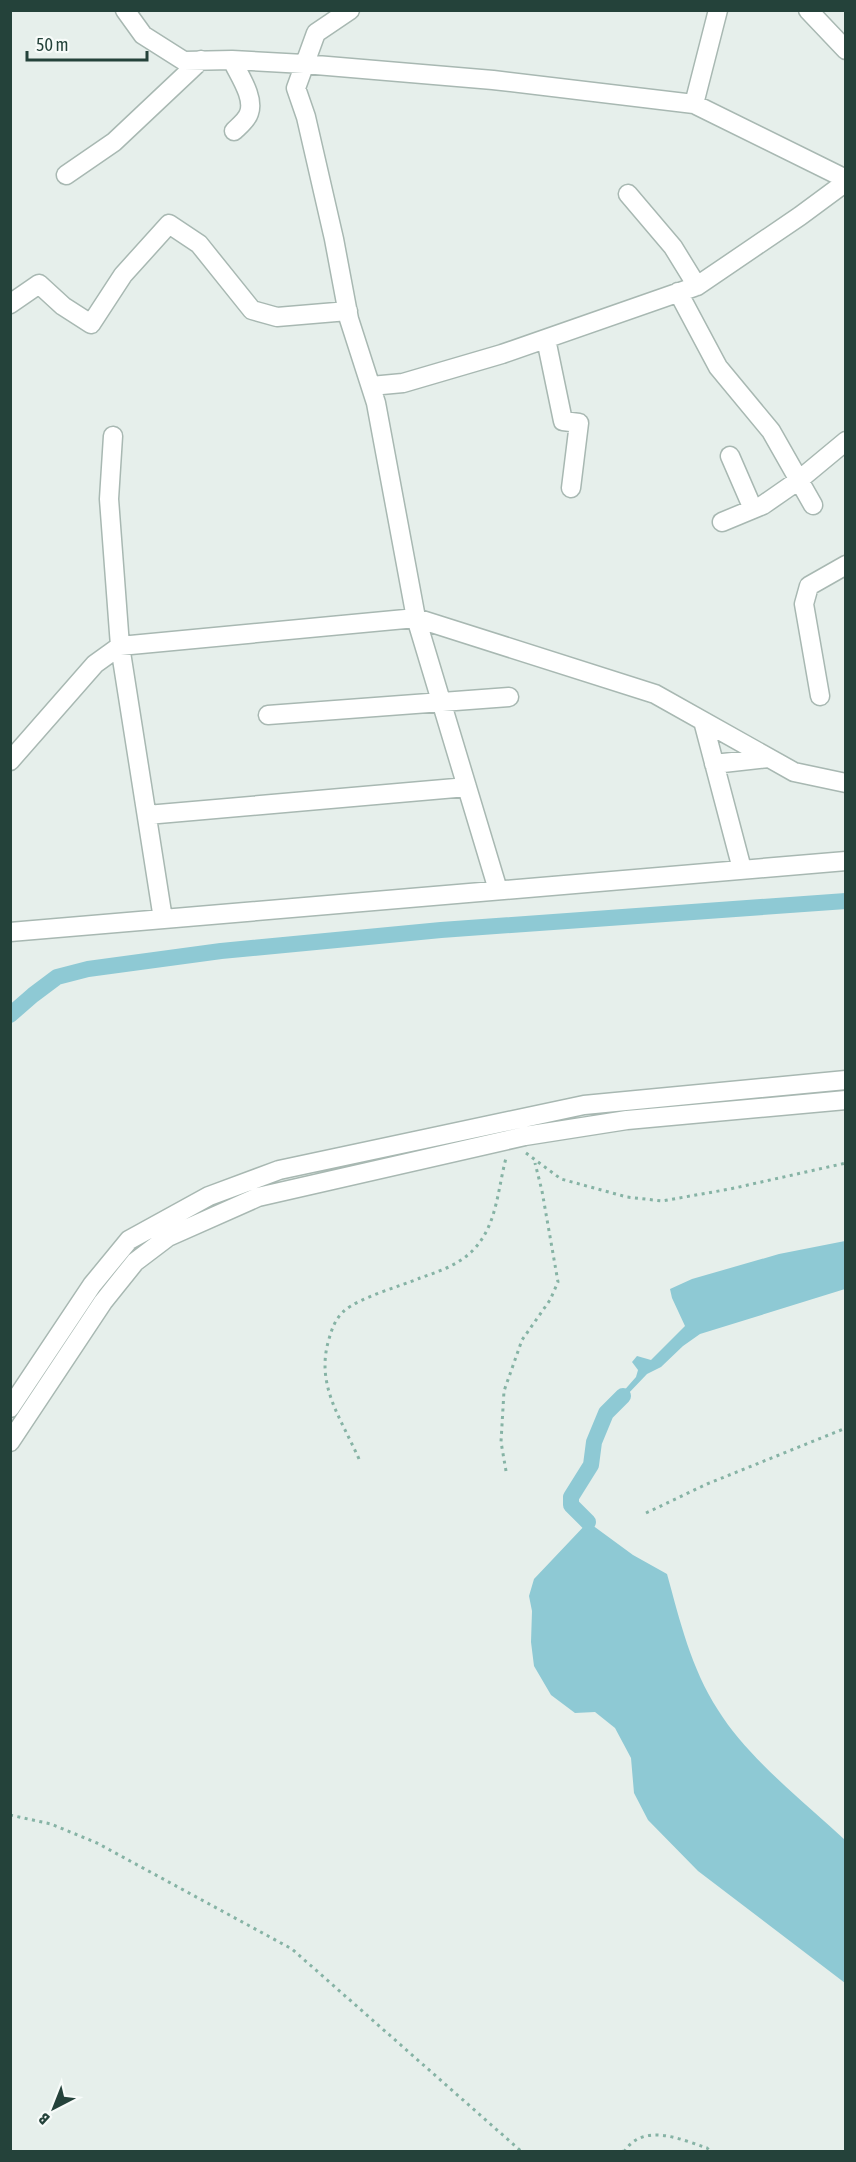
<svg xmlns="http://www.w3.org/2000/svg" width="856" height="2162" font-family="'Asap Condensed',sans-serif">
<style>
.water{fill:#8ec9d4}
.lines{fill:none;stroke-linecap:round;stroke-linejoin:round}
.canal{stroke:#8ec9d4;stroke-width:16}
.minor-casing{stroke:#a8b8b2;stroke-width:21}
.path{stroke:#86b3a5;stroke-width:3;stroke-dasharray:3 4.5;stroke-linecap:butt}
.minor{stroke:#fff;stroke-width:18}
</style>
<rect width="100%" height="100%" fill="#e6efeb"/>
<!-- water -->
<path class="water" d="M845,1241V1289L700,1334L683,1346L661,1367L647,1374L626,1396L621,1394L636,1377L638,1370L632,1362L637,1356L651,1360L685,1326L672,1298L670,1289L692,1279L779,1254Z
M588,1522L633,1555L667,1574C680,1621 691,1668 718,1710C747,1757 804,1802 845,1840V1983L698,1871L648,1820L634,1793L631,1758L615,1728L595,1712L575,1713L551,1695L534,1666L531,1642L532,1611L529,1596L534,1579Z"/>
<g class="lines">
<!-- canal -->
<path class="canal" d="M10,1015L33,995L57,977L88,969L221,951L441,930L846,901
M588,1522L571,1505V1497L591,1465L594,1442L606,1413L623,1396"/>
<defs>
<path id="minor" d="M125,10L143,35L184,61L232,60L304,64L493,80L694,104L846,179
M350,10L316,33L296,88L306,117L334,239L349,319L376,403L416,618L498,890
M808,10L846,50
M232,60C238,74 255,97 249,113C247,120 239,126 234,131
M694,104L718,10
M66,175L114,142L201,60
M628,194L673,247L697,286
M678,292L718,367L771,431L813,505
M10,304L39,284L63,306L91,324L123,275L169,224L199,244L252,310L277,317L348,311
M546,339L563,421L579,423L571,488
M371,386L403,383L502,354L697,286L800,216L846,182
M113,436L109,499L120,646L163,919
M730,456L753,509
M722,522L763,505L799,480L846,441
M820,696L804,604L809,586L846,565
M268,715L509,697
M703,721L742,869
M10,761L95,664L120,646L416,618L655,694L794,772L846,783
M714,764L769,758
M147,815L467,787
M10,932L846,861
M10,1408L92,1285L129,1240L209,1196L279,1170L584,1105L846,1080
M10,1442L103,1302L135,1262L168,1237L258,1197L525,1136L627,1120L846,1100"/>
</defs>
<!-- minor casing -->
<use href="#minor" class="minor-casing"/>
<!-- path -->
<path class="path" d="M526,1153L561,1179L627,1197L662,1201L730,1189L846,1163
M359,1459C341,1418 315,1385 329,1339C332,1328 336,1318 344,1311C358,1298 401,1286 420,1278C440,1271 461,1264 475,1248C497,1224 498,1188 506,1158
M506,1471L501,1442L504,1391L522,1340L550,1300L558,1282L542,1191L535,1163
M646,1513L707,1484L846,1428
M10,1815L51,1824L97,1843L292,1949L522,2152
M615,2152L624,2151
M624,2152C643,2122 680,2139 707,2148L711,2152"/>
<!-- minor -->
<use href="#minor" class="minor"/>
</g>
<!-- border -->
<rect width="856" height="2162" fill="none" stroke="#24423a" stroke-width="24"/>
<!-- north arrow -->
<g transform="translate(54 2108) rotate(222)" stroke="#f7fbf9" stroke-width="4.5" paint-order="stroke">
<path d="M0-4.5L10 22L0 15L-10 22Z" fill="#24423a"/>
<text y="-9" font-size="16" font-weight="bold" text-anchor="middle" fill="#24423a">B</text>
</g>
<!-- scale -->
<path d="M27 51v9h120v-9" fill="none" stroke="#24423a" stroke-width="3"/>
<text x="36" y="51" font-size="18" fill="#24423a" stroke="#f7fbf9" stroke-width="4.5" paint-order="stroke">50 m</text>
</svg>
